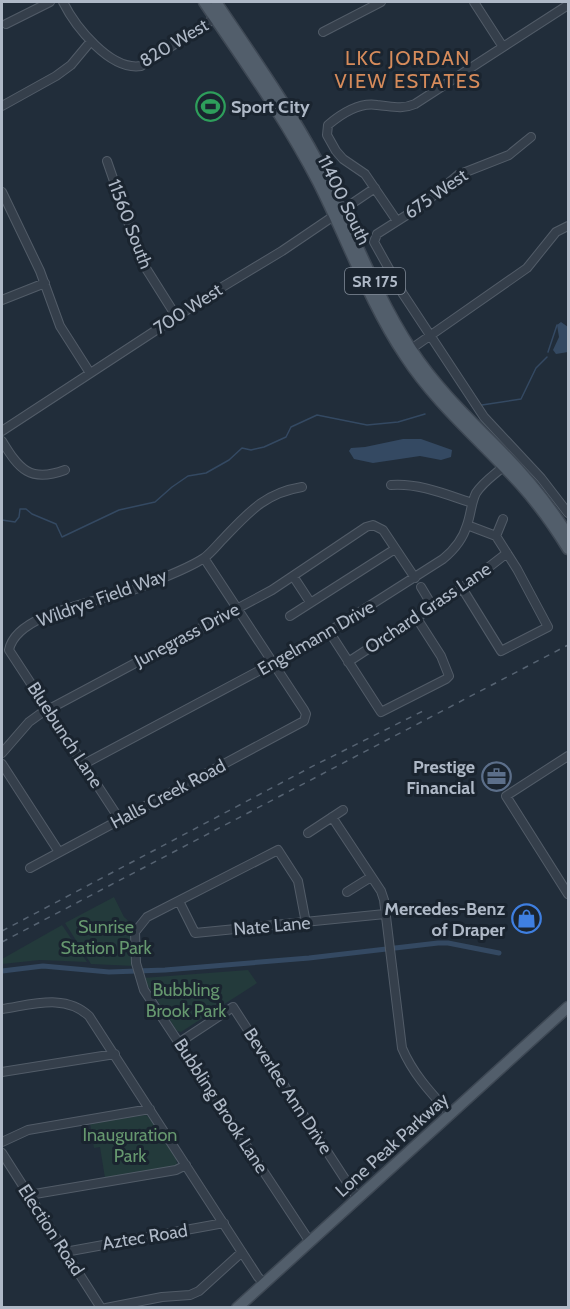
<svg xmlns="http://www.w3.org/2000/svg" width="570" height="1309" font-family="Cabin,sans-serif">
<style>
.green{fill:#233a3b}
.water{fill:#344962}
.lines{fill:none;stroke-linecap:round;stroke-linejoin:round}
.stream{stroke:#344962;stroke-width:1.5}
.canal{stroke:#344962;stroke-width:5}
.minor-casing{stroke:#525c68;stroke-width:10}
.major-casing{stroke:#3e4854;stroke-width:13}
.minor{stroke:#353f4b;stroke-width:8}
.major{stroke:#525e6b;stroke-width:10}
.rail{stroke:#566372;stroke-width:1.5;stroke-dasharray:6 6;stroke-linecap:butt}
.labels{text-anchor:middle;stroke-width:6;stroke-linejoin:round;paint-order:stroke}
.shield{fill:#1a242f;stroke:#828c99;stroke-width:1.5}
.shield-label{font-size:16px;font-weight:bold;fill:#afb9c7}
.street-label{font-size:18px;fill:#afb9c7;stroke:#1a242f}
.poi-label{font-size:18px;font-weight:bold;fill:#afb9c7;stroke:#1a242f;text-anchor:end}
.park-label{font-size:18px;fill:#66986f;stroke:#1a242f}
.neighbourhood-label{font-size:20px;letter-spacing:1.5px;fill:#d68b5b;stroke:#1a242f}
</style>
<rect width="100%" height="100%" fill="#212d3a"/>
<!-- green -->
<path class="green" d="M114,897L124,917L134,926L132,934L135,966L91,964L65,923Z
M62,925L87,962L40,960L2,964V959Z
M248,970L257,983L181,1032L177,1031L143,978Z
M146,1115L152,1120L176,1156L177,1165L174,1167L105,1178L100,1147L94,1148L90,1123Z"/>
<!-- water -->
<path class="water" d="M561,322L568,327V352L556,354L553,350L559,337L557,325Z
M403,439H421L452,450L451,457L441,460L420,456L373,463L354,459L349,451L351,448L365,447Z"/>
<g class="lines">
<!-- stream -->
<path class="stream" d="M548,352L557,325
M482,405L521,399L536,368L547,357
M2,520L15,522L19,517L20,509H26L32,514L56,524L62,537L119,510L155,502L172,487L188,476L206,473L229,460L242,448L251,450L264,447L286,437L291,427L317,415L367,425L398,422L425,414"/>
<!-- canal -->
<path class="canal" d="M2,971L43,966L109,972L165,970L309,958L438,943H448L499,953"/>
<defs>
<path id="minor" d="M63,2C75,26 110,71 141,66L215,18
M474,2L503,47
M6,24L50,2
M323,32L381,2
M2,106L56,76L71,65L91,41
M531,137L509,155L458,175L421,206L377,234L374,242L403,294L484,417L541,478L568,513
M107,161L142,262L176,316
M2,192L40,271L60,326L90,373
M397,221L365,174L343,159L336,151L327,135L328,125C341,114 359,102 377,105C391,106 401,110 415,104L568,5
M2,300L45,283
M411,349L527,268L556,232L568,226
M2,431L219,289L282,251L375,188
M2,441C19,469 30,483 65,470
M391,485C419,483 445,494 472,503
M496,536L503,519
M293,576L310,602
M421,587L433,607
M462,588L501,651L548,627L517,569L496,536L467,525
M290,616L395,549
M330,633L381,712L446,679L449,676L441,656L416,617
M348,662L462,588L507,553
M2,753L29,722L40,714L272,590L366,527L373,525L383,530L415,578
M568,756L506,796L568,894
M2,764L59,852
M84,764L311,643L443,559C454,550 463,539 467,525C471,514 471,503 476,493C483,482 494,475 503,467
M332,817L381,891L384,900L402,1048C413,1074 431,1093 450,1114
M120,820L9,650C17,610 109,601 141,587C161,578 186,570 204,558C211,553 217,545 224,538C249,512 265,493 302,487
M308,833L343,810
M30,868L304,721L306,714L304,710L204,558
M347,892L371,877
M179,901L195,933L385,914
M306,923L298,881L278,850L147,917L135,932L136,963L144,990L310,1242
M2,1009C31,1005 65,993 89,1016L258,1277L264,1283
M180,1042L233,1007L358,1199
M2,1072L115,1054
M2,1142L28,1130L150,1109
M2,1153L101,1308
M29,1195L176,1170L186,1165
M65,1252L224,1223
M106,1308L162,1297L190,1295L199,1291L242,1252"/>
<path id="major" d="M204,2C243,60 285,118 318,182C347,239 369,302 405,356C437,405 481,441 520,484C538,504 554,526 568,549
M216,2C251,54 288,106 318,162C350,224 373,291 411,349C435,386 466,416 497,447C524,474 548,503 568,535
M237,1308L568,1007"/>
</defs>
<!-- minor casing -->
<use href="#minor" class="minor-casing"/>
<!-- major casing -->
<use href="#major" class="major-casing"/>
<!-- minor -->
<use href="#minor" class="minor"/>
<!-- major -->
<use href="#major" class="major"/>
<!-- rail -->
<path class="rail" d="M2,931L315,765L427,709
M2,942L568,645"/>
</g>
<!-- icons -->
<defs>
<symbol id="stadium-ring" viewBox="-11 -11 22 22"><circle r="9.5" fill="#1a242f" stroke="#2e9e5b" stroke-width="1.5"/><path d="M0-5a6.5 5 0 1 0 0 10a6.5 5 0 1 0 0-10ZM-3.5-1.8h7v3.6h-7Z" fill="#2e9e5b"/></symbol>
<symbol id="office-ring" viewBox="-11 -11 22 22"><circle r="9.5" fill="#1a242f" stroke="#5c6f8a" stroke-width="1.5"/><path d="M-6-3h4V-5.5h4V-3h4V5H-6ZM-1-4.5V-3h2v-1.5ZM-6 0V1H6V0Z" fill="#5c6f8a"/></symbol>
<symbol id="shop-ring" viewBox="-11 -11 22 22"><circle r="9.5" fill="#1a242f" stroke="#3f7fe0" stroke-width="1.5"/><path d="M-5-2.5h2.3a2.7 3.5 0 0 1 5.4 0H5L5.5 6h-11ZM-1.5-2.5h3a1.5 2.3 0 0 0-3 0Z" fill="#3f7fe0"/></symbol>
</defs>
<g fill-rule="evenodd">
<use href="#stadium-ring" x="194" y="90" width="33" height="33"/>
<use href="#office-ring" x="480" y="760" width="33" height="33"/>
<use href="#shop-ring" x="510" y="902" width="33" height="33"/>
</g>
<g class="labels">
<!-- shield labels -->
<rect class="shield" x="345" y="268" width="60" height="26" rx="4.5"/>
<g class="shield-label">
<text x="375" y="287">SR 175</text>
</g>
<!-- street labels -->
<g class="street-label">
<text transform="translate(174 43) rotate(-31)" y="6">820 West</text>
<text transform="translate(436 194) rotate(-35)" y="6">675 West</text>
<text transform="translate(344 200) rotate(64)" y="6">11400 South</text>
<text transform="translate(130 224) rotate(69)" y="6">11560 South</text>
<text transform="translate(188 309) rotate(-33)" y="6">700 West</text>
<text transform="translate(102 598) rotate(-20)" y="6">Wildrye Field Way</text>
<text transform="translate(428 608) rotate(-34)" y="6">Orchard Grass Lane</text>
<text transform="translate(187 635) rotate(-28)" y="6">Junegrass Drive</text>
<text transform="translate(316 638) rotate(-30)" y="6">Engelmann Drive</text>
<text transform="translate(65 735) rotate(57)" y="6">Bluebunch Lane</text>
<text transform="translate(168 794) rotate(-28)" y="6">Halls Creek Road</text>
<text transform="translate(272 926) rotate(-5)" y="6">Nate Lane</text>
<text transform="translate(288 1091) rotate(57)" y="6">Beverlee Ann Drive</text>
<text transform="translate(221 1106) rotate(57)" y="6">Bubbling Brook Lane</text>
<text transform="translate(392 1145) rotate(-42)" y="6">Lone Peak Parkway</text>
<text transform="translate(51 1230) rotate(57)" y="6">Election Road</text>
<text transform="translate(145 1237) rotate(-9)" y="6">Aztec Road</text>
</g>
<!-- poi labels -->
<g class="poi-label">
<text x="231" y="113" text-anchor="start">Sport City</text>
<text x="475" y="773">Prestige<tspan x="475" dy="21">Financial</tspan></text>
<text x="505" y="915">Mercedes-Benz<tspan x="505" dy="21">of Draper</tspan></text>
</g>
<!-- park labels -->
<g class="park-label">
<text x="106" y="933">Sunrise<tspan x="106" dy="21">Station Park</tspan></text>
<text x="186" y="996">Bubbling<tspan x="186" dy="21">Brook Park</tspan></text>
<text x="130" y="1141">Inauguration<tspan x="130" dy="21">Park</tspan></text>
</g>
<!-- neighbourhood labels -->
<g class="neighbourhood-label">
<text x="408" y="65">LKC JORDAN<tspan x="408" dy="23">VIEW ESTATES</tspan></text>
</g>
</g>
<!-- border -->
<rect width="570" height="1309" fill="none" stroke="#afb9c7" stroke-width="6"/>
</svg>
